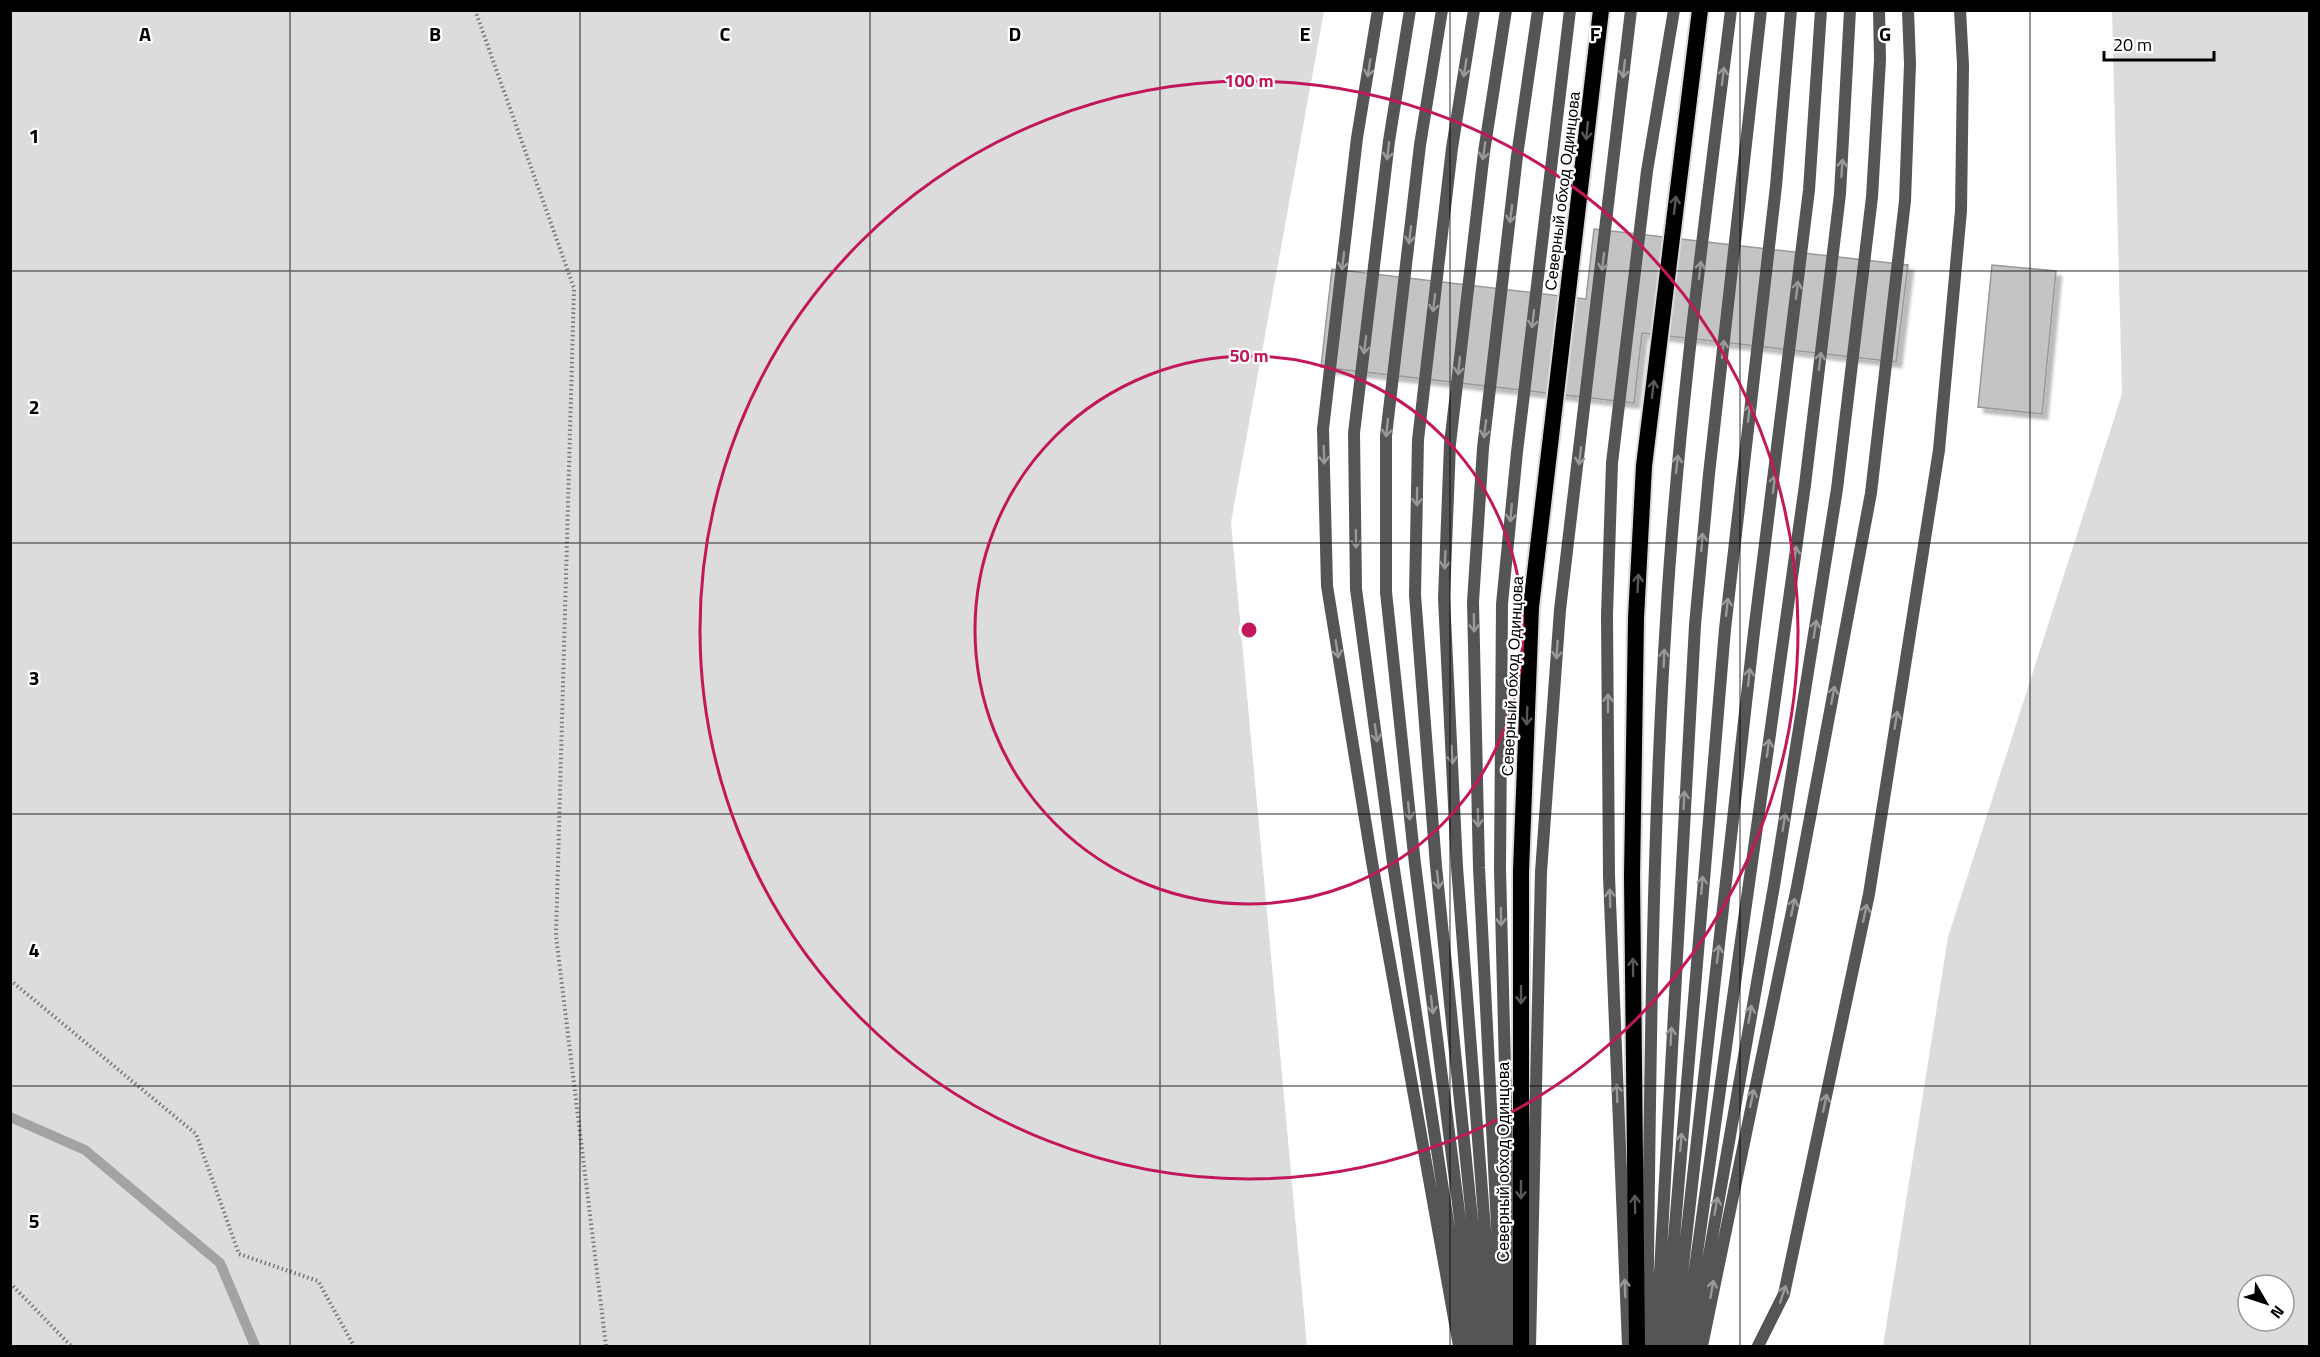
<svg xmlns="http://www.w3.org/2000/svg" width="2320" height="1357" font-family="'Titillium Web',sans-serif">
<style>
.green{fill:#dcdcdc;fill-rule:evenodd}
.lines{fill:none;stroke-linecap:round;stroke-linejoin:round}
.stream{stroke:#a3a3a3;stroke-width:10}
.building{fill:#c4c4c4;stroke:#999;stroke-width:1.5;filter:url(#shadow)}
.trunk-casing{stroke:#dbdbdb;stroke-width:20}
.path{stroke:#777;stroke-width:4;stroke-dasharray:1.5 3;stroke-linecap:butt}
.service{stroke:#555;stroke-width:12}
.trunk{stroke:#000;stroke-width:16}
.oneway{stroke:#999}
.oneway2{stroke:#595959}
.grid{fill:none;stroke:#000;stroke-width:1.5;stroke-opacity:0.55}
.ring{fill:none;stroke:#c2185b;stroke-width:3}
.labels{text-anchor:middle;stroke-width:4.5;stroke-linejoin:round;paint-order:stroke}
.street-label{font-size:16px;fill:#000;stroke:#fff}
.grid-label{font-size:20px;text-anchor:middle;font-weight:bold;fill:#000;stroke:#fff;stroke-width:4.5;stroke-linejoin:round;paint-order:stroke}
.centre{fill:#c2185b;stroke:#fff;stroke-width:3}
.ring-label{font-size:18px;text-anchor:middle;font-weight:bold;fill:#c2185b;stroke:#fff;stroke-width:4.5;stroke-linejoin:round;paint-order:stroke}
</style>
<defs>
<filter id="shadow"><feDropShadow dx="5.5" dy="5.5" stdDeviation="1.5" flood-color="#0004"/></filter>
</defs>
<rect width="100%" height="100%" fill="#fff"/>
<!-- green -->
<path class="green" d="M10,11H1324L1231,522L1307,1346H11Z
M2112,11H2309V1346H1883L1948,937L2122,394ZM2248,1285H2284V1321H2248Z"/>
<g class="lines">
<!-- stream -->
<path class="stream" d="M10,1117L85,1150L220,1263L255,1346"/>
</g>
<!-- building -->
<path class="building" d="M1594,229L1908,265L1896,362L1642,333L1634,403L1321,367L1332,269L1586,299Z
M1992,265L2056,271L2042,414L1978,407Z"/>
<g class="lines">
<defs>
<path id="trunk" d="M1521,1346V871L1531,607L1601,10
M1637,1346L1632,877L1636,618L1644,466L1700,10"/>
</defs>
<!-- trunk casing -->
<use href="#trunk" class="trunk-casing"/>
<!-- path -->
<path class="path" d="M475,10L574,288L556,936L606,1346
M10,980L196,1134L239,1254L318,1281L354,1346
M10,1283L71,1346"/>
<!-- service -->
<path class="service" d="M1378,10L1357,138L1323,429L1327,586L1372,862L1459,1346
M1410,10L1389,141L1354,433L1356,589L1393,863L1467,1346
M1442,10L1420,145L1386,436V592L1415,864L1476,1346
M1474,10L1452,148L1418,440L1415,595L1436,866L1485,1346
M1494,1346L1457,867L1444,598L1450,444L1484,152L1506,10
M1503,1346L1479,868L1473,602L1483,448L1517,156L1538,10
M1512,1346L1500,869L1502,604L1517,452L1570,10
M1530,1346L1541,872L1560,610L1631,10
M1628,1346L1609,876L1607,615L1612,463L1647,171L1674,10
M1647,1346C1650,1104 1651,861 1666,620C1678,416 1706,213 1731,10
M1656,1346L1695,625L1709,474L1761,10
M1665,1346L1725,629L1776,186L1791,10
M1674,1346L1754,632L1809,190L1821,10
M1684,1346L1805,485L1840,194L1850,10
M1693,1346L1774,886L1837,489L1872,197L1880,60L1879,10
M1702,1346L1797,887L1871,493L1905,201L1910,64L1908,10
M1758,1346L1784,1294L1869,894L1939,450L1961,211L1963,65L1960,10"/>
<!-- trunk -->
<use href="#trunk" class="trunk"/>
</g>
<!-- one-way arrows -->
<defs><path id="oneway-shaft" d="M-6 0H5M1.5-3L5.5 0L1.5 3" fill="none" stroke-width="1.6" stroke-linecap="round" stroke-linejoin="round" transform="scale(1.5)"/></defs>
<g class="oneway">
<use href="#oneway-shaft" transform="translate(1369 68) rotate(99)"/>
<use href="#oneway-shaft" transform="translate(1465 68) rotate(99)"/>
<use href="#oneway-shaft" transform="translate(1624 69) rotate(96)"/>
<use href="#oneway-shaft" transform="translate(1723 76) rotate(-83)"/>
<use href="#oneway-shaft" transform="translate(1388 151) rotate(97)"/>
<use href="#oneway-shaft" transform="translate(1484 151) rotate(98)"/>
<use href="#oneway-shaft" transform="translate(1842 168) rotate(-86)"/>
<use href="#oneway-shaft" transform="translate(1511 214) rotate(97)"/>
<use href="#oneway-shaft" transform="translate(1410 235) rotate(97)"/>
<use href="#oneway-shaft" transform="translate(1343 261) rotate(97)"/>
<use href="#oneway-shaft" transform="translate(1603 262) rotate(97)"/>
<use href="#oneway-shaft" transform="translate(1700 270) rotate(-83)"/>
<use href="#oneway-shaft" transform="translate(1797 290) rotate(-83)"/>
<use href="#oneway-shaft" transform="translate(1434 303) rotate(97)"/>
<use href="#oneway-shaft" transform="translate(1533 319) rotate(97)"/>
<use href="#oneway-shaft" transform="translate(1365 345) rotate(97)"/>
<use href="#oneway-shaft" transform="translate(1723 349) rotate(-83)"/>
<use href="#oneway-shaft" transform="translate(1820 361) rotate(-83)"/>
<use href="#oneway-shaft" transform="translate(1459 366) rotate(96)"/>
<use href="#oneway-shaft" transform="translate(1749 413) rotate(-83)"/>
<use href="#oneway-shaft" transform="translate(1387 428) rotate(96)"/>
<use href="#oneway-shaft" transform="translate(1485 429) rotate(97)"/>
<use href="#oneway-shaft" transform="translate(1324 455) rotate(88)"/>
<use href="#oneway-shaft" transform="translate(1580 456) rotate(97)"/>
<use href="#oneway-shaft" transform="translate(1677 464) rotate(-84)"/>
<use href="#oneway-shaft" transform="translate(1774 484) rotate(-83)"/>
<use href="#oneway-shaft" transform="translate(1417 497) rotate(91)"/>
<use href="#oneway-shaft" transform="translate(1511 513) rotate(95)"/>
<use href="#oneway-shaft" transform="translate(1356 539) rotate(89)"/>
<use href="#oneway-shaft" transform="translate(1702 542) rotate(-85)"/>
<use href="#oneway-shaft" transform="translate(1795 555) rotate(-82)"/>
<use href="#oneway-shaft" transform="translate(1445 560) rotate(92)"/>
<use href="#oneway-shaft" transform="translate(1727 607) rotate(-84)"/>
<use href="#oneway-shaft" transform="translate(1474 623) rotate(89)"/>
<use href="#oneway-shaft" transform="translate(1815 629) rotate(-81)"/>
<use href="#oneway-shaft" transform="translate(1337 649) rotate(81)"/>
<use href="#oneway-shaft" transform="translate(1557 650) rotate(94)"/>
<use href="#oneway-shaft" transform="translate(1664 658) rotate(-88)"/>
<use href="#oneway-shaft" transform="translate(1749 677) rotate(-84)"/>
<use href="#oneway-shaft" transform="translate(1833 695) rotate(-79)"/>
<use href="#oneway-shaft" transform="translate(1608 703) rotate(-90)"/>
<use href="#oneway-shaft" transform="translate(1896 720) rotate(-81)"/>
<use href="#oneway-shaft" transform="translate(1376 733) rotate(82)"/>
<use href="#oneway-shaft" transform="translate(1768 748) rotate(-82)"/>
<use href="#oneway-shaft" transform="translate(1452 755) rotate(87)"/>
<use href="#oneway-shaft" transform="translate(1684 800) rotate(-87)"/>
<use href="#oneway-shaft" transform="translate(1409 811) rotate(84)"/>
<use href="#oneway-shaft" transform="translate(1478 818) rotate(89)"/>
<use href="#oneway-shaft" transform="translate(1784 822) rotate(-81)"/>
<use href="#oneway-shaft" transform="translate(1438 880) rotate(84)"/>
<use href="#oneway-shaft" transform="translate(1702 885) rotate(-85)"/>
<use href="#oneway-shaft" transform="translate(1610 898) rotate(-92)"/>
<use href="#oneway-shaft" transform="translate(1793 907) rotate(-78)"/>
<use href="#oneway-shaft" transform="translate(1865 913) rotate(-78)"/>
<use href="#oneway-shaft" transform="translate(1501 917) rotate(89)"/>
<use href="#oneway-shaft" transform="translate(1718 954) rotate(-83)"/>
<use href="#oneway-shaft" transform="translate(1432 1005) rotate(83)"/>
<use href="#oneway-shaft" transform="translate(1750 1014) rotate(-80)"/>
<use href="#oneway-shaft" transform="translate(1671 1036) rotate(-87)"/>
<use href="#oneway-shaft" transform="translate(1617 1093) rotate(-92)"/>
<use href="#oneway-shaft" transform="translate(1752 1098) rotate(-78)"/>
<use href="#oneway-shaft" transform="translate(1825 1103) rotate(-78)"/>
<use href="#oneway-shaft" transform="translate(1681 1142) rotate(-85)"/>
<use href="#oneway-shaft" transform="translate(1716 1206) rotate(-80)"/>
<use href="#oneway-shaft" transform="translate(1625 1288) rotate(-92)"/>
<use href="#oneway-shaft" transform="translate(1712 1289) rotate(-80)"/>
<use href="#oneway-shaft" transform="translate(1783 1294) rotate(-71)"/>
</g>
<g class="oneway2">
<use href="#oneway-shaft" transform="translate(1587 131) rotate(96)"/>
<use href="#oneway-shaft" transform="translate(1675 205) rotate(-83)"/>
<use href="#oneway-shaft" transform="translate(1653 389) rotate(-83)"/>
<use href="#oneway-shaft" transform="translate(1638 583) rotate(-87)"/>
<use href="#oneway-shaft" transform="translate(1527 716) rotate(92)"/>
<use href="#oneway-shaft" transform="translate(1633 967) rotate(-91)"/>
<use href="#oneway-shaft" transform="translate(1521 995) rotate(90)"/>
<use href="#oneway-shaft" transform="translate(1521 1190) rotate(90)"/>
<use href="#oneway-shaft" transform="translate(1635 1204) rotate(-91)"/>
</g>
<!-- grid -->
<path class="grid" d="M290,10V1346M580,10V1346M870,10V1346M1160,10V1346M1450,10V1346M1740,10V1346M2030,10V1346M10,271H2310M10,543H2310M10,814H2310M10,1086H2310"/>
<!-- distance rings -->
<g class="ring">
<circle cx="1249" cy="630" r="274"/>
<circle cx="1249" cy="630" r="549"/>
</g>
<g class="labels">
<!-- street labels -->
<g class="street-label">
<text transform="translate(1562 191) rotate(-83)" y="6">Северный обход Одинцова</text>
<text transform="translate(1512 676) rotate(-87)" y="6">Северный обход Одинцова</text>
<text transform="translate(1503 1162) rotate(-90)" y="6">Северный обход Одинцова</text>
</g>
</g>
<g class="grid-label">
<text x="145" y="41">A</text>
<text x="435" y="41">B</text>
<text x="725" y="41">C</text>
<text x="1015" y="41">D</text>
<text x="1305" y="41">E</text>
<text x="1595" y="41">F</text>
<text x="1885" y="41">G</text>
<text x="34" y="143">1</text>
<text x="34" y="414">2</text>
<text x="34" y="685">3</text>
<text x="34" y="957">4</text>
<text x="34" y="1228">5</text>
</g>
<circle cx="1249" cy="630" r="9" class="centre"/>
<g class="ring-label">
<text x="1249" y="87">100 m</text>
<text x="1249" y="362">50 m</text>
</g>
<!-- border -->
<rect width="2320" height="1357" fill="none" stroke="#000000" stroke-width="24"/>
<!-- north arrow -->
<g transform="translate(2266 1303) rotate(129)"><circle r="28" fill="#ffffff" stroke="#999999" stroke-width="1.5"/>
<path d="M0-4.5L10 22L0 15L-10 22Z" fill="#000000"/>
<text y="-9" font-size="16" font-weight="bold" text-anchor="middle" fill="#000000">N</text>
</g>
<!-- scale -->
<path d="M2104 51v9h110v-9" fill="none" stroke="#000000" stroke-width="3"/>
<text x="2113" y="51" font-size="18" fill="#000000" stroke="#ffffff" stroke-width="4.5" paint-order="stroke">20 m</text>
</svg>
